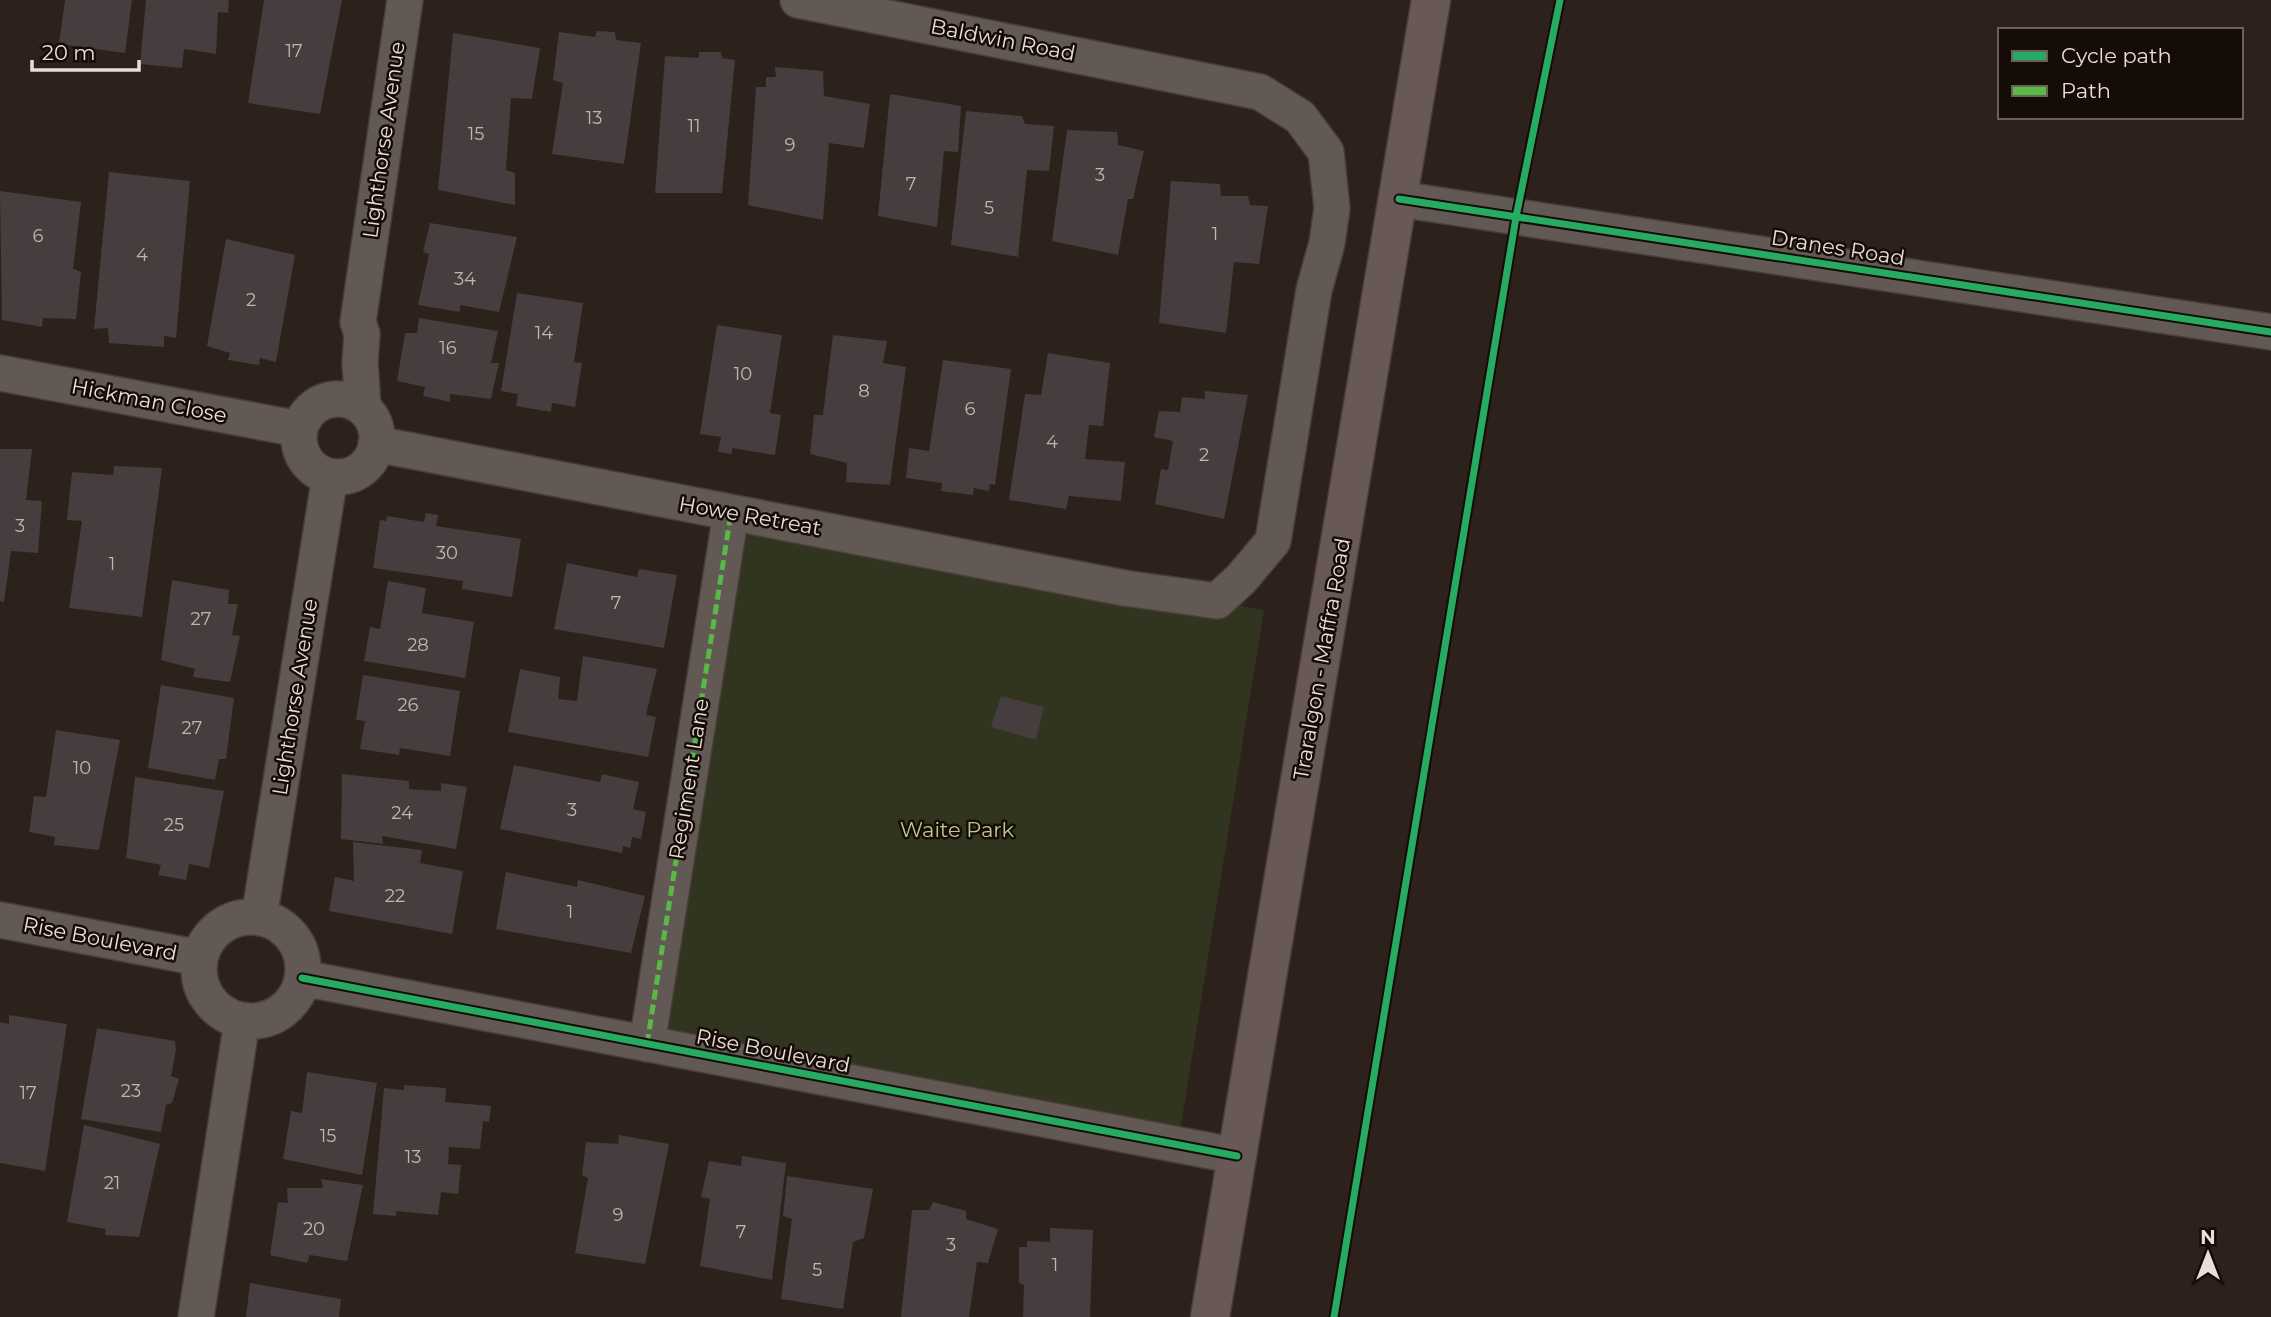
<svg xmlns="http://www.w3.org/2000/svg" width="2271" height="1317" font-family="Montserrat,sans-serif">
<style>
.green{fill:#31341e}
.building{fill:#463d3e}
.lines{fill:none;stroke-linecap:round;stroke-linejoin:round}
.minor-casing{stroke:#483d39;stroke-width:38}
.major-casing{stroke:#483d39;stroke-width:41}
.minor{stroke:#625854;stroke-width:35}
.major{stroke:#685856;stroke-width:38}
.quiet{stroke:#58b947;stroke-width:5;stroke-dasharray:10 5;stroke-linecap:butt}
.cycleway-casing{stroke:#150c07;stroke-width:11}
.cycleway{stroke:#26ab63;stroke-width:7}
.labels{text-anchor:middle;stroke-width:5;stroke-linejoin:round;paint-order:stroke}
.number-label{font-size:18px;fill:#c2b5b0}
.street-label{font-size:21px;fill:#ecddd6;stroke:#150c07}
.park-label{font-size:21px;fill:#bdc98d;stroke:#150c07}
</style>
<rect width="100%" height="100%" fill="#2d211b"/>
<!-- green -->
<path class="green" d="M731,513L1264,610L1178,1144L647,1044Z"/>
<!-- building -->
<path class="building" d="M65,0H132L125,53L59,44Z
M146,0H229L228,13L218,12L216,54L184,49L182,68L140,64Z
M264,0H342L320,114L248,103Z
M597,31L615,32L616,40L641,43L624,164L552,154L563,83L553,80L559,32L595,37Z
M453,33L540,48L532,99L511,98L506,170L515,173V205L438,190Z
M699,52H721L722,58L735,60L722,193H655L665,56L699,58Z
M775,67L823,71L824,96L870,104L864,148L829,143L823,220L748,205L756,87H766V77H776Z
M890,94L961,106L958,152L944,151L937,227L878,216Z
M966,111L1022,116L1025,124L1054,126L1049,171L1027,170L1018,257L951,245Z
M1067,130L1117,132L1118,145L1144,151L1133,199H1128L1118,255L1052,241Z
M109,172L190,181L176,338L164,336V347L109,343L108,328L94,329Z
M1171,181L1220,184L1221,196H1248L1250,205L1268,206L1259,264L1234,262L1226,333L1159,323Z
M0,191L81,202L73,269L81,272L76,319L43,318L42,327L2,320Z
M430,223L517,237L499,312L460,305V312L418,305L429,254L423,252Z
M226,239L295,255L276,362L260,358L259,365L228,360L230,353L207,346Z
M517,293L583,303L574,362L582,363L575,407L552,403L551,412L516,406L518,394L501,391Z
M419,318L498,331L491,363H499L491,399L450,394V402L423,396L425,387L397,381L405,333H417Z
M717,325L782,335L770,413L781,415L775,455L732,448V454L718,452L721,437L700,434Z
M833,335L887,341L883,363L906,367L890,485L846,482L847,463L810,454L814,415H823Z
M1048,353L1110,363L1103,426L1089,425L1085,459L1125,462L1121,501L1069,496L1066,509L1009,500L1025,394L1041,395Z
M943,360L1011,369L995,485L990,484L989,491L974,488L973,495L941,491L942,483L906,478L909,448L929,451Z
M1205,391L1248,395L1224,519L1155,504L1161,469L1168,470L1173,441L1154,437L1159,411L1180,412L1182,397L1205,399Z
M0,449H32L26,500L42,501L38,553L11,551L4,602L0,601Z
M114,466L162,468L142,617L69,608L82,521L67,520L72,472L113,475Z
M426,513L438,515L436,526L521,539L512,597L462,589L463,581L373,568L380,520L386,521L387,516L424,522Z
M567,563L637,577L639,569L677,575L664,648L554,629Z
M172,580L229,590L228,604H238L232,635L240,636L230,682L193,677L195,669L161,660Z
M388,581L426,588L422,613L474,622L465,678L364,661L370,627L380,629Z
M583,656L657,669L646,715L656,717L648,757L508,732L520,669L560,677L558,699L577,701Z
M363,675L460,691L450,756L400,748L399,755L360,749L365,721L356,720Z
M161,685L234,698L226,759H219L215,780L148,768Z
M1001,696L1044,707L1036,740L991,727Z
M56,730L120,740L99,850L54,845L55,837L29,832L34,796L46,797Z
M514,765L600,782L602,774L639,782L633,809L646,812L641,839L632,837L630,848L623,846L622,853L500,829Z
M342,774L409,781V789L441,791V783L467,787L456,849L382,836L383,844L341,839Z
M135,777L224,791L209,868L189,864L186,880L158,875L161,865L126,858Z
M353,842L422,850L420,863L463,871L452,934L329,911L335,877L354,881Z
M506,872L577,887L578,880L645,896L631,953L496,929Z
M9,1015L67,1024L45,1171L0,1163V1022L9,1024Z
M97,1028L175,1041L176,1050L171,1076L179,1079L172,1103L166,1105L161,1132L81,1119Z
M307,1072L377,1083L362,1175L283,1159L291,1111L302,1113Z
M404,1085L446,1088L445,1102L491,1106L489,1122L483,1121L480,1149L449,1147L448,1164L461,1165L458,1194L441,1192L438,1215L396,1211V1216L373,1214L384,1088L404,1090Z
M84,1125L160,1144L139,1237L105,1235L106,1229L67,1222Z
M619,1135L669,1144L645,1264L575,1253L588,1178L582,1175L586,1142L618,1144Z
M742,1156L786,1163L772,1280L700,1266L710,1199L701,1197L709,1161L741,1166Z
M787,1176L873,1189L864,1238L853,1242L843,1309L781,1299L792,1219L783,1216Z
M321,1179L363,1185L347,1261L310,1255L307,1263L270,1255L278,1202L288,1203L287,1188H323Z
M933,1202L966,1211V1219L998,1229L988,1263L977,1262L969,1317H901L912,1210H929Z
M1050,1228L1093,1230L1090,1317H1023L1024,1285L1019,1283V1247H1027V1241L1050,1242Z
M250,1283L341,1299L339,1317H246Z"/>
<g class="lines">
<defs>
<path id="minor" d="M1399,199L2271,332
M0,373L299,429
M299 438a39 39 0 1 1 78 0a39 39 0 1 1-78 0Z
M363,408L360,362L362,334L358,322L405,0
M376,444L1124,588L1217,601L1241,579L1273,541L1314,290L1327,243L1332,208L1326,152L1300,117L1260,92L798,0
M199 969a52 52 0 1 1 104 0a52 52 0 1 1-104 0Z
M259,918L330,476
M0,920L200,958
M302,978L1237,1156
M647,1044L731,513
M196,1317L242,1021"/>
<path id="major" d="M1210,1317L1431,0"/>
</defs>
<!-- minor casing -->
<use href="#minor" class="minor-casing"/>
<!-- major casing -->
<use href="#major" class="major-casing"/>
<!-- minor -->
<use href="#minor" class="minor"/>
<!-- major -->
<use href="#major" class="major"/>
<!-- quiet -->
<path class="quiet" d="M647,1044L731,513"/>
<defs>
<path id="cycleway" d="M1399,199L2271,332
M302,978L1237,1156
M1334,1317L1516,217L1560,0"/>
</defs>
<!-- cycleway casing -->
<use href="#cycleway" class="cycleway-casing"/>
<!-- cycleway -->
<use href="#cycleway" class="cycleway"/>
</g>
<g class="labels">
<!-- number labels -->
<g class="number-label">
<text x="294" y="57">17</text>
<text x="594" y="124">13</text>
<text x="694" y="132">11</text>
<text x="476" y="140">15</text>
<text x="790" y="151">9</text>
<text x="1100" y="181">3</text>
<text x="911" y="190">7</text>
<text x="989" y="214">5</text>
<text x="1215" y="240">1</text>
<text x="38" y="242">6</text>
<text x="142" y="261">4</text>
<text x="465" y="285">34</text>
<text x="251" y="306">2</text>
<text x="544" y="339">14</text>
<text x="448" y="354">16</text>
<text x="743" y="380">10</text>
<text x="864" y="397">8</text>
<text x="970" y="415">6</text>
<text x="1052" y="448">4</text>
<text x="1204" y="461">2</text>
<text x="20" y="532">3</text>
<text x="447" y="559">30</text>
<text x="112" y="570">1</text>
<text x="616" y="609">7</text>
<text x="201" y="625">27</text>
<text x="418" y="651">28</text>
<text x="408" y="711">26</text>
<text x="192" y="734">27</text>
<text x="82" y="774">10</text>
<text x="572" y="816">3</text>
<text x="402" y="819">24</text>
<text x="174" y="831">25</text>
<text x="395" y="902">22</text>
<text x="570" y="918">1</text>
<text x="131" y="1097">23</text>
<text x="28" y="1099">17</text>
<text x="328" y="1142">15</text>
<text x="413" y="1163">13</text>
<text x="112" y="1189">21</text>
<text x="618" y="1221">9</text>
<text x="314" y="1235">20</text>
<text x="741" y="1238">7</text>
<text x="951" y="1251">3</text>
<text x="1055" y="1271">1</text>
<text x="817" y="1276">5</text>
</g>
<!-- street labels -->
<g class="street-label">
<text transform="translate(1003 40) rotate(11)" y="7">Baldwin Road</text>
<text transform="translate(384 140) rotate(-82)" y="7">Lighthorse Avenue</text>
<text transform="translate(1838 248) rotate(9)" y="7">Dranes Road</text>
<text transform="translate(149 401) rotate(11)" y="7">Hickman Close</text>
<text transform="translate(750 516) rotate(10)" y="7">Howe Retreat</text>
<text transform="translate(1322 659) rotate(-80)" y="7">Traralgon - Maffra Road</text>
<text transform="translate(295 697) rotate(-81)" y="7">Lighthorse Avenue</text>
<text transform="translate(689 779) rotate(-81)" y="7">Regiment Lane</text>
<text transform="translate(100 939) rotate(11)" y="7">Rise Boulevard</text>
<text transform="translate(773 1051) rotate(11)" y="7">Rise Boulevard</text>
</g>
<!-- park labels -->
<g class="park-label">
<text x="957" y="837">Waite Park</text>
</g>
</g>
<!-- legend -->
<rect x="1998" y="28" width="245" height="91" fill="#150c07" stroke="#6b605a" stroke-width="2"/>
<rect x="2012" y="51" width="35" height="10" fill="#26ab63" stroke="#6b605a" stroke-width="2"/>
<text x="2061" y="63" font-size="21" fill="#ecddd6">Cycle path</text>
<rect x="2012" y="86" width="35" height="10" fill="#58b947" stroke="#6b605a" stroke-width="2"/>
<text x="2061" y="98" font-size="21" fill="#ecddd6">Path</text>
<!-- north arrow -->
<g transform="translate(2208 1254)" stroke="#150c07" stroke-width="5" paint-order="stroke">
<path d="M0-5L12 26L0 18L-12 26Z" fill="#ecddd6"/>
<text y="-10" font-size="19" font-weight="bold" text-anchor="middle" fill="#ecddd6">N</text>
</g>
<!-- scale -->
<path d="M32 60v10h107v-10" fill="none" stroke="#ecddd6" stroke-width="3.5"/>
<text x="42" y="60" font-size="21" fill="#ecddd6" stroke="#150c07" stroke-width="5" paint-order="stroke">20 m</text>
</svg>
